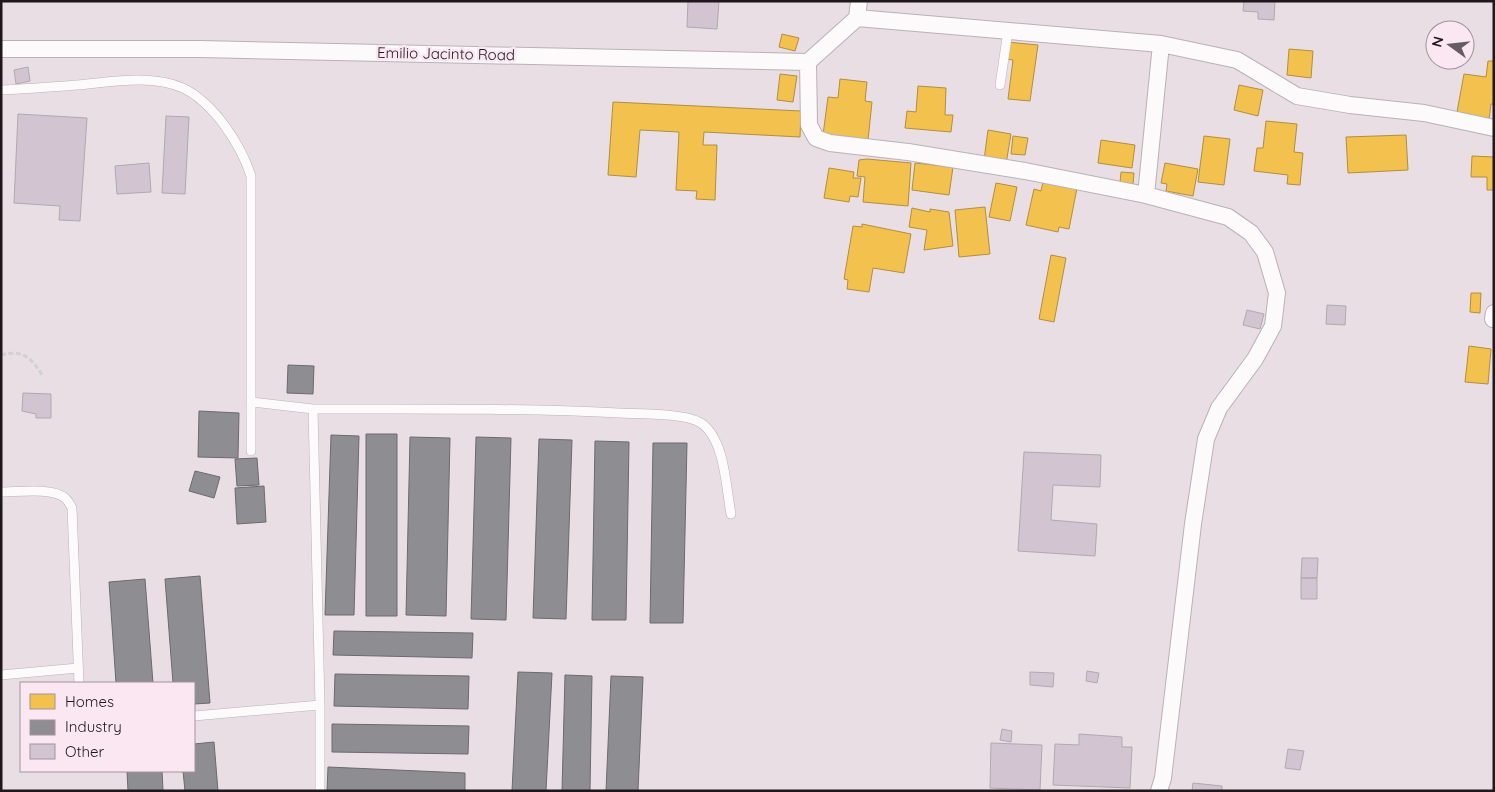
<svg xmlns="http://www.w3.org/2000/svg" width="1495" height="792" font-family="Quicksand,sans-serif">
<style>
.homes{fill:#f2c14e;stroke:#b28e3f}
.industry{fill:#8d8d92;stroke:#6c6a6e}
.building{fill:#d3c4d1;stroke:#b0a9af}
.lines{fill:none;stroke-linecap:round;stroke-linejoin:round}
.lane-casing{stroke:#b9b1b5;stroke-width:10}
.street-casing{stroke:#b9b1b5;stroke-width:18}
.path{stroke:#d2d0d1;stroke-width:3;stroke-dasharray:5 2.5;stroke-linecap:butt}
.lane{stroke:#fcfafb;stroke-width:9}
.street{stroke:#fcfafb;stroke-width:16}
.labels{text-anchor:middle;stroke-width:5;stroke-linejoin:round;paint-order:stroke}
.street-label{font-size:15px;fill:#1e171b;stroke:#fae7f2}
</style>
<rect width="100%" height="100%" fill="#e9dee4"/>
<!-- homes -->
<path class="homes" d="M782,34L799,38L795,51L779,47Z
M1007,42L1038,45L1030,101L1008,99L1013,60L1005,59Z
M1289,49L1313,51L1311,78L1287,75Z
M1488,61H1494V104H1491L1489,120L1468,118V114L1457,112L1464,74L1486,77Z
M780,74L797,76L793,102L777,100Z
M840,79L867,82L865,101L872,102L868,140L823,135L828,97L838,98Z
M1239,85L1263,90L1258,116L1234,110Z
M918,86L946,88L945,115H953L951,132L905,128L907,111L916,112Z
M613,102L801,111L800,137L704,132L703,145H717L715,200L696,199L697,191L676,190L679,132L640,130L636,177L608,175Z
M1266,121L1297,124L1294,152L1303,153L1300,185L1287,184L1288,175L1254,171L1257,148H1263Z
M988,130L1011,134L1006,164L984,160Z
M1406,135L1408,170L1348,173L1346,137Z
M1013,136L1028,138L1025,155L1011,154Z
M1204,136L1230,139L1224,185L1198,182Z
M1101,140L1135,145L1132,168L1098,163Z
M1472,156L1494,157V190H1487V177H1471Z
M867,159L911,163L908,206L863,202L865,177L857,176L859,160Z
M915,163L953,167L949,195L912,190Z
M1165,163L1198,169L1193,196L1166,191L1167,184L1161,183Z
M829,168L854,172L853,178H861L858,197L850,196L849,202L824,198Z
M1121,172L1134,173L1133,184L1120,183Z
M1043,182L1077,188L1069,229L1059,227L1058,232L1026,225L1034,189L1041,191Z
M996,183L1017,187L1010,221L989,217Z
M985,207L990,254L959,257L955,210Z
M912,208L930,212V209L949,212L953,246L924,250L927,230L909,227Z
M862,224L911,234L904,273L873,268L869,292L847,289L848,280L844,279L853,226L862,227Z
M1051,255L1066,258L1054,322L1039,319Z
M1471,293H1481L1480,313L1470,312Z
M1469,346L1491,349L1488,384L1465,382Z"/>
<!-- industry -->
<path class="industry" d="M288,365L314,366L313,394L287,393Z
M199,411L239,413L238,458L198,457Z
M366,434H397V616H366Z
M331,435L359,436L354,615H325Z
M410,437L450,438L446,616L406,615Z
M476,437L511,438L506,620L471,619Z
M539,439L572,440L566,619L533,618Z
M595,441L629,442L626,620H592Z
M653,443H687L683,623H650Z
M257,458L259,485L237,486L235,459Z
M195,471L220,477L214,498L189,491Z
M264,486L266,522L237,524L235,488Z
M200,576L210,703L194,704V683H173L165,579Z
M145,579L153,683H116L109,582Z
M334,631L473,633L472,658L333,655Z
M518,672L552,673L546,791H512Z
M335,674L469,676L468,709L334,706Z
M565,675L592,676L590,791H562Z
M611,676L643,677L638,791H606Z
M332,724L469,726L468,754L332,752Z
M214,742L218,791H185L183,771H194V744Z
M328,767L465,773V791H327Z
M127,771H162L163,791H128Z"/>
<!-- building -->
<path class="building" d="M688,1H719L717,29L687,27Z
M1244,1H1275L1274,20L1258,19V12L1243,11Z
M28,67L30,81L16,84L14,70Z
M18,114L87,118L80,221L59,220L60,206L14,203Z
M166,116L189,117L185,194L162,193Z
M149,163L151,192L117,194L115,166Z
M1327,305L1346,306L1345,325L1326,324Z
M1247,310L1264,314L1260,329L1243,325Z
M23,393L51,394V418H36V414L22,411Z
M1024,452L1101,455L1100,487L1053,485L1051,520L1097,524L1095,556L1018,551Z
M1302,558H1318L1317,578H1301Z
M1301,578H1317V599H1301Z
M1087,671L1099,673L1097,683L1086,681Z
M1030,672L1054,673L1053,687L1030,685Z
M1002,729L1012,731L1011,742L1000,740Z
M1079,734L1122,737V747H1132L1130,788L1053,785L1055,744L1079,745Z
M991,743L1042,745L1040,790L990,788Z
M1288,749L1304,751L1300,770L1285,768Z
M1193,783L1222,786V791H1192Z"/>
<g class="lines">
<defs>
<path id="lane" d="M1000,85L1008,31
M1,90C27,89 52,87 77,85C111,82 151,74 183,88C214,103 241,145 251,176V402L313,409
M251,402V451
M1,492C17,492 53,487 65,498C68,500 70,505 72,508L79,683
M1,675L78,668
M194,716L320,705L313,409C415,409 517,408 619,413C638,414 686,413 701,423C725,439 726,488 731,514
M320,790V705"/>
<path id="street" d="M857,18L1161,44L1237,60L1297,96L1350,105L1424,113L1494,128
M1,49H200L808,62L857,18L859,1
M808,62L809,125L816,138L830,143L908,152L1025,171L1146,195L1228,217L1251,233L1265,252L1277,293L1273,326L1255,359L1219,408L1206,439L1193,524L1163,778L1159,791
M1146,195L1161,44
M1493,319L1494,313"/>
</defs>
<!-- lane casing -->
<use href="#lane" class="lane-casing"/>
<!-- street casing -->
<use href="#street" class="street-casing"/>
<!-- path -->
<path class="path" d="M1,355C22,349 32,358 42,375"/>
<!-- lane -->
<use href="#lane" class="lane"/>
<!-- street -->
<use href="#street" class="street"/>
</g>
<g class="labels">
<!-- street labels -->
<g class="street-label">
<text transform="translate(446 54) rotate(1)" y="5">Emilio Jacinto Road</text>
</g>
</g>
<!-- border -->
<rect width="1495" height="792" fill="none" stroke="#1e171b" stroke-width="5"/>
<!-- legend -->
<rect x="20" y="682" width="175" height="90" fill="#fae7f2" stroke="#a2949c"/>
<rect x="30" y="694" width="25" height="15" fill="#f2c14e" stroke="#a2949c"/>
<text x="65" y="707" font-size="15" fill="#1e171b">Homes</text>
<rect x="30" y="720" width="25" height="15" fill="#8d8d92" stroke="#a2949c"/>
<text x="65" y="732" font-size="15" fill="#1e171b">Industry</text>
<rect x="30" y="744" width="25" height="15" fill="#d3c4d1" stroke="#a2949c"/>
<text x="65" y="757" font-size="15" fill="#1e171b">Other</text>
<!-- north arrow -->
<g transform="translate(1450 45) rotate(285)"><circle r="24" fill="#fae7f2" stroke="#a2949c"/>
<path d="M0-4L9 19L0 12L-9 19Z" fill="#655d61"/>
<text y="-8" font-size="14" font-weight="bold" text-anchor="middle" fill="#1e171b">N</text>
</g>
</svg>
